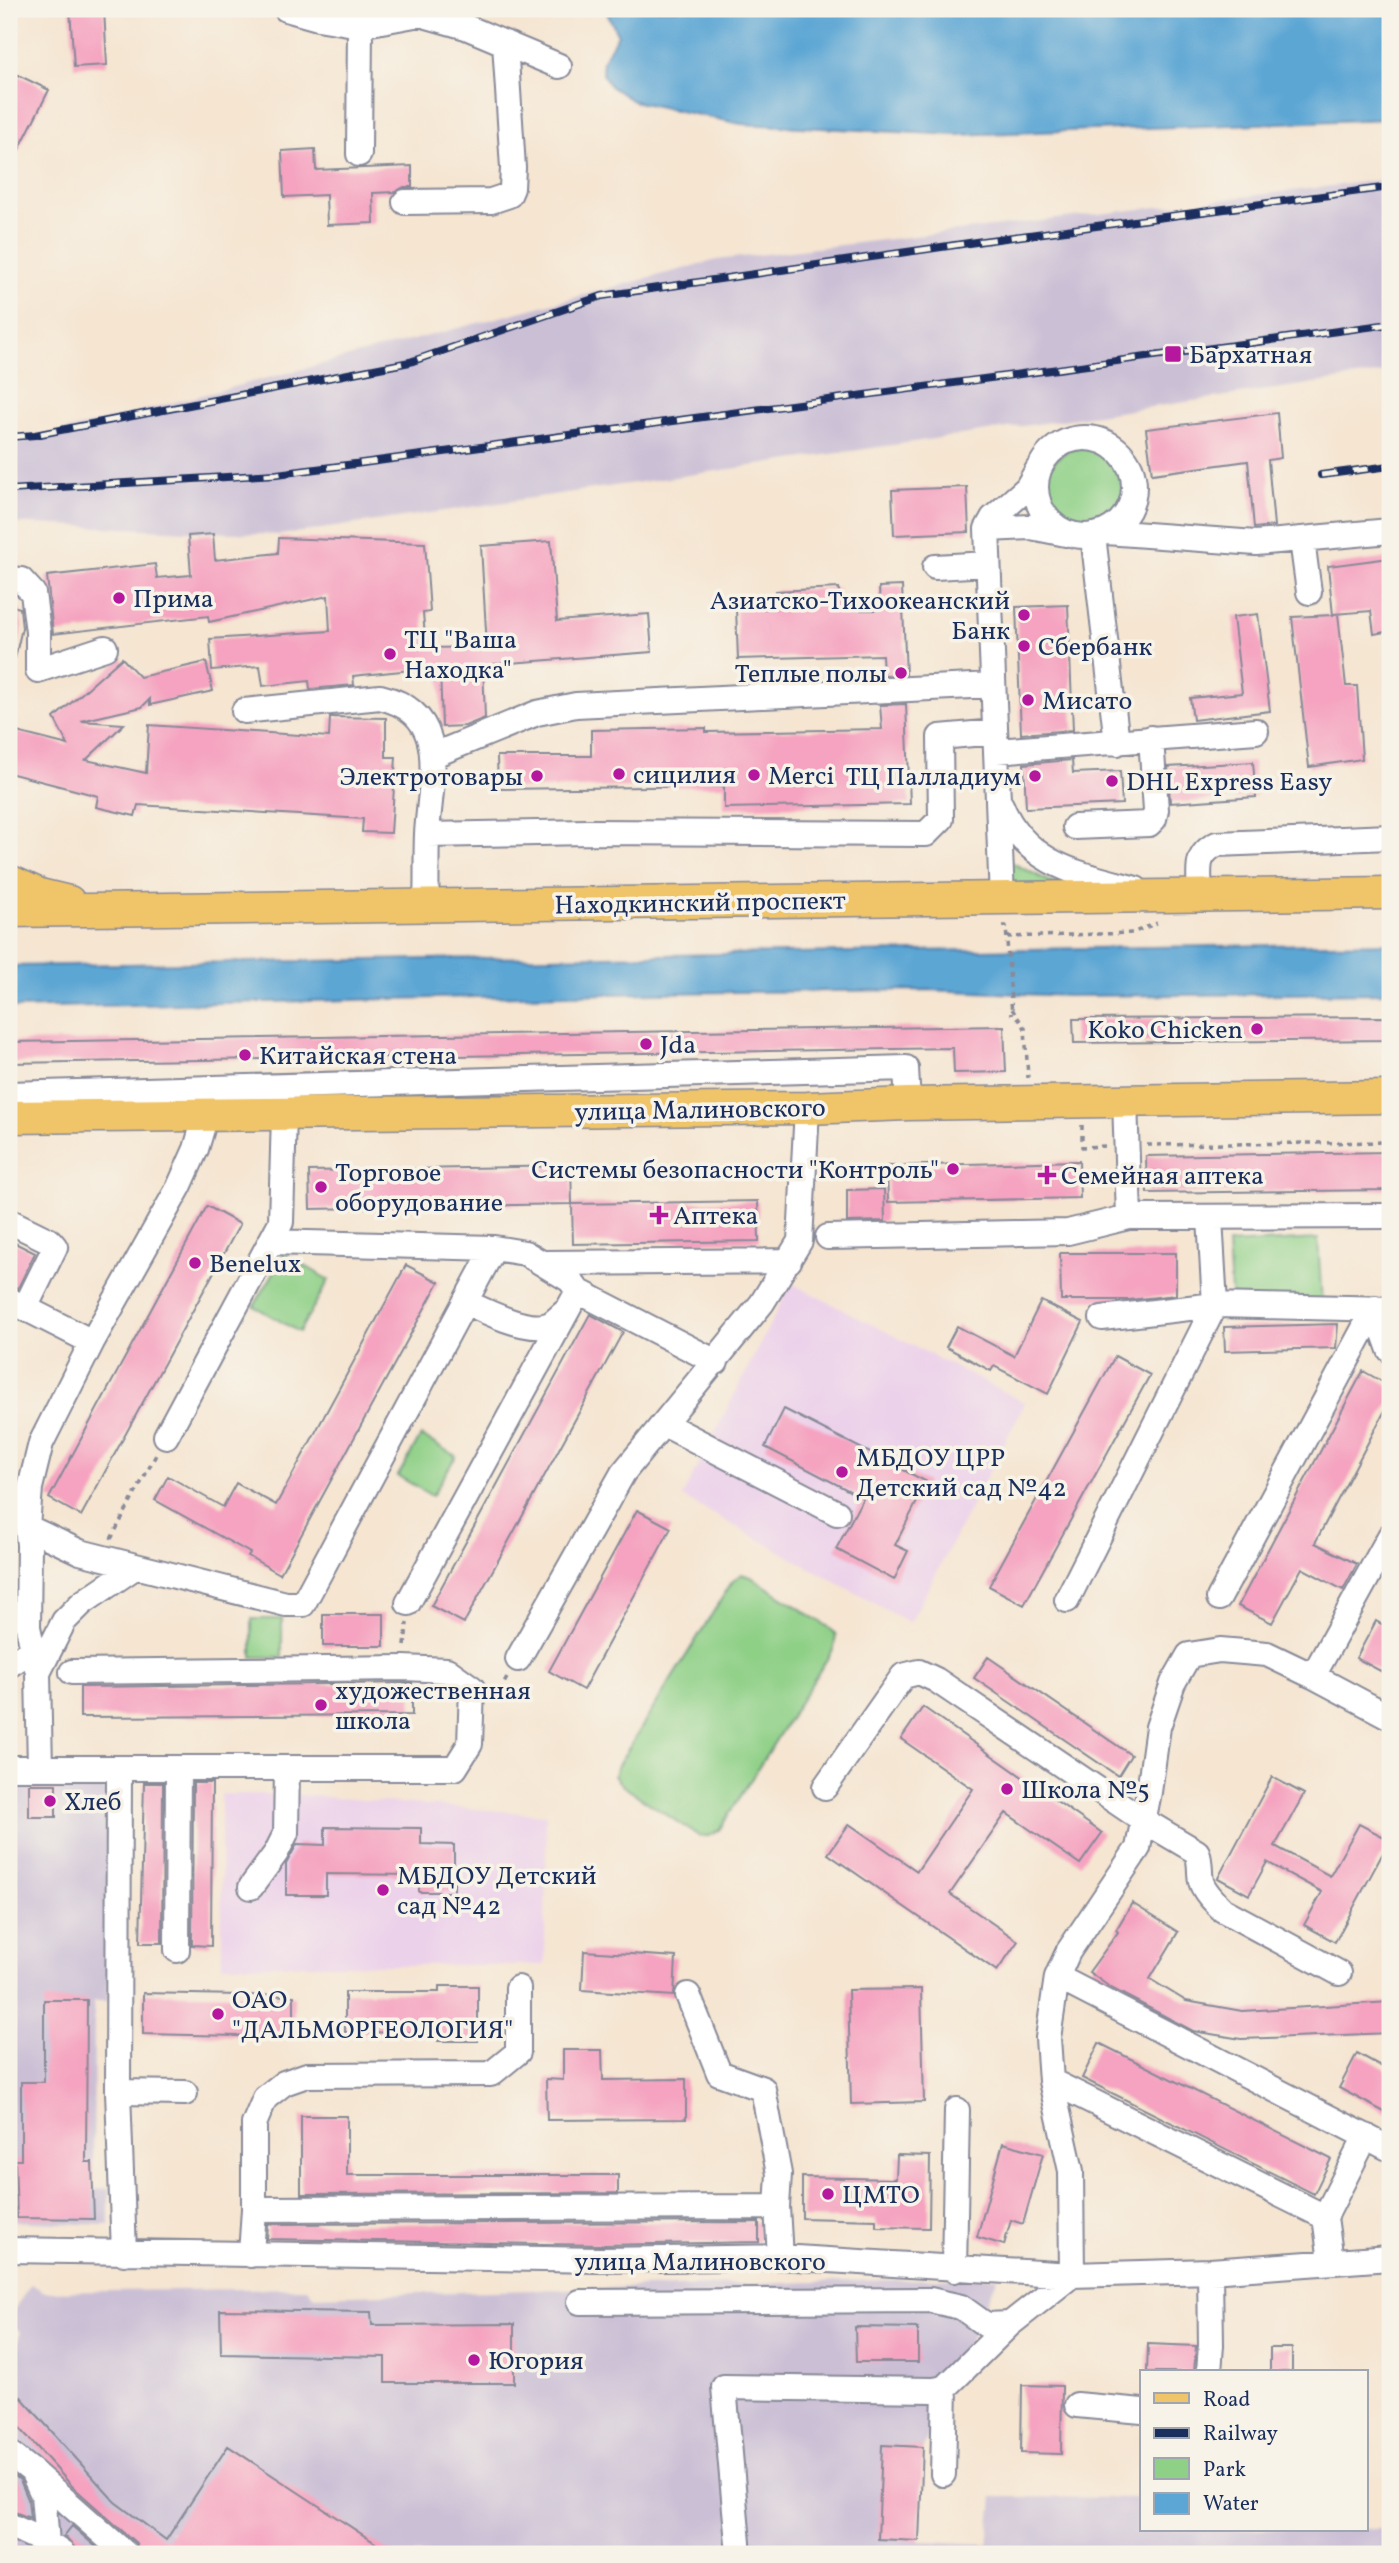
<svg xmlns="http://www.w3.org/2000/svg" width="1399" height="2563" font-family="Vollkorn,serif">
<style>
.built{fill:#ecd1ea}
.industrial{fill:#cbbfd5}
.green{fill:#8fd087;stroke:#558072;stroke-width:2}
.water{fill:#5ba6d4;stroke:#3b6a99;stroke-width:2}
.building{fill:#f5a3c0}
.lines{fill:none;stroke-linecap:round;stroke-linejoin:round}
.minor-casing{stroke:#888a98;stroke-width:28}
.major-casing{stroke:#888a98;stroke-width:35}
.path{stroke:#888a98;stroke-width:3.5;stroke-dasharray:5 5;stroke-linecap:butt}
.minor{stroke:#fff;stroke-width:24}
.major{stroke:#f0c469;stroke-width:32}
.rail-casing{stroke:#1b2f5e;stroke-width:8}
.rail{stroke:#f7f3e8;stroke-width:5;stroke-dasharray:16;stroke-linecap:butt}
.poi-dot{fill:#b5179e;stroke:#f7f3e8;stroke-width:2.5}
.labels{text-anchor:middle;stroke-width:7;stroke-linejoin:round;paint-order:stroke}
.poi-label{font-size:26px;fill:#1b2f5e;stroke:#f7f3e8;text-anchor:start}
.street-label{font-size:26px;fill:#1b2f5e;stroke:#f7f3e8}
</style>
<rect width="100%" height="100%" fill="#f7f3e8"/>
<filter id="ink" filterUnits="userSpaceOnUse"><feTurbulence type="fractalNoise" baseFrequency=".0143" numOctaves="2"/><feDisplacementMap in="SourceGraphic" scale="14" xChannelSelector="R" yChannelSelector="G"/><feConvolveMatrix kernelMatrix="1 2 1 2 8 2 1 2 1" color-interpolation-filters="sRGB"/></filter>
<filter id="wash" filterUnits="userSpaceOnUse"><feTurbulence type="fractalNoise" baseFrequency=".00686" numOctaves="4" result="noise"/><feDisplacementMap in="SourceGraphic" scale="28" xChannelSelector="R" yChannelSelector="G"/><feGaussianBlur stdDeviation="1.57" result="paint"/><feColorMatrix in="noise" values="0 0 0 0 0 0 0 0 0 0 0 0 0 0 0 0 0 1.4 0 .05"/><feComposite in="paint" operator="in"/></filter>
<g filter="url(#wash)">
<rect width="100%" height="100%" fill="#f5e5d1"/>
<!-- built -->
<path class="built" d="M791,1283L1025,1403L910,1623L682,1497Z
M221,1794H288L546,1815L545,1965H222Z"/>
<!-- industrial -->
<path class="industrial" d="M1390,179V372L280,535L9,523V446L717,260Z
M9,1784L103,1786L107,1797L108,2001H94L93,2190L109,2188V2225L9,2221Z
M998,2277L923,2447L919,2541L988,2544L993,2497L1142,2498V2530L1390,2529V2554H211L176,2533L167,2530L196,2554H9V2350L13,2352L21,2332L9,2323V2317L31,2284L45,2292L307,2288L314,2296Z"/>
<!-- green -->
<path class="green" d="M1045 487a40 40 0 1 1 80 0a40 40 0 1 1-80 0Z
M1008,861L1073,893L1011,894Z
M1318,1239L1322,1305L1232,1309L1228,1244Z
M285,1254L329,1280L299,1332L254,1306Z
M421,1436L456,1456L432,1496L398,1476Z
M741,1574L751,1577L830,1628L836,1635L834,1648L719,1830L709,1836H699L623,1786L614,1776L617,1767L732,1582Z
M252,1619H282V1657H252Z"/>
<!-- water -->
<path class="water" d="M605,9H1390V119L955,135L741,124L633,101L610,86L602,73L603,60L618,35Z
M1390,943V993L1068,996L929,990L652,993L9,1008V966Z"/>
<g id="blocks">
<!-- building -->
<path class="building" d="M70,9H104L107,65L74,67Z
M16,74L49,90L9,169V89Z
M315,149L316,170L412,166V187H404L395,192L373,193L374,223L327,225L326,195L284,197L282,151Z
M1277,413L1281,458L1268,460L1274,526L1254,528L1248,461L1152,474L1146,429Z
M967,487L969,532L894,535L892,490Z
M213,534L215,560L278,553L279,538L425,543L430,612L423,613L426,648L487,647L481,546L551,541L557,621L649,614L652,652L483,665L485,718L465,726L442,727L440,667L353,676L354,685L310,689L309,681L263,686L260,666L212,670L210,639L330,631L328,596L209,622L208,616L53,634L47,576L155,564L157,578L191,575L188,536Z
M1390,558V631L1374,634L1371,611L1334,614H1338L1346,686H1357L1362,759L1309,767L1292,617L1333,615L1328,566Z
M902,586L906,674L883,675L882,655L738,659L736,608L775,609V591L839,588L838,610H880L879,587Z
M9,605L20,608L22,628L15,658H9Z
M1068,605L1073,730L1021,734L1016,607Z
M1258,614L1270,711L1193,720L1190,698L1242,693L1233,617Z
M122,658L140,677L206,662L213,691L150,705V699L142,707L81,721L124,724L86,760L146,773L149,725L329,737L330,717L386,718V757H396L391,833L362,832L363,819L138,805L135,816L96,807L98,796L9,773V730L68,745L54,718Z
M906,704L910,804L724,808V786L498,789L497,756H591V730L706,728V732L882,729L880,705Z
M1072,760L1073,773L1120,771L1122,804L1026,808L1024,764Z
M1253,762L1256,797L1170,803L1168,767Z
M1390,1017V1040L1074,1043L1073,1019Z
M1004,1026L1006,1072L954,1073L953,1048L9,1063V1042Z
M1390,1152V1190L1147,1193L1146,1156Z
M1079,1161L1080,1198L888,1202L887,1166Z
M571,1166L572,1204L310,1209L309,1171Z
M884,1189L885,1221L847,1222V1190Z
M758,1201L759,1241L573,1244L572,1204Z
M207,1206L240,1224L81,1516L49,1498Z
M9,1240L35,1253L18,1288L9,1285Z
M1060,1253H1176V1295L1129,1300H1061Z
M406,1265L439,1282L280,1574L248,1556L250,1553L155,1500L168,1476L223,1507L236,1483L276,1505Z
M1041,1301L1083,1322L1048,1394L994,1366L991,1371L946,1347L957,1326L1014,1356Z
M590,1314L623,1332L464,1623L431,1606Z
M1338,1324L1336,1348L1225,1351L1224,1327Z
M1115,1356L1150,1375L1024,1605L989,1586Z
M1363,1371L1390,1386V1401L1315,1543L1357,1564L1343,1590L1302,1568L1272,1623L1238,1606Z
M784,1409L927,1482L895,1545L908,1551L894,1580L836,1549L863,1498L765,1447Z
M637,1510L671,1528L583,1690L549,1671Z
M323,1614H384V1646H323Z
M1376,1621L1390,1629V1676L1356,1658Z
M988,1657L1131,1755L1118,1776L974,1678Z
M412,1683V1715L80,1717V1687Z
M923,1707L1102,1833L1080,1864L1006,1813L950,1894L1018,1941L997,1971L828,1854L849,1824L917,1871L973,1789L901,1739Z
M1272,1777L1304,1794L1275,1846L1330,1876L1359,1824L1390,1840L1335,1942L1304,1925L1322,1892L1267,1862L1249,1895L1218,1878Z
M144,1783H163L162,1943H140Z
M193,1783H212L211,1946L192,1945Z
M29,1784H56V1817H29Z
M325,1827L421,1828V1844L454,1845V1892H419V1875L326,1874V1895H286V1864L297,1844L325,1845Z
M1132,1903L1178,1932L1150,1979L1186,2001L1242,2011L1390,2002V2033L1241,2039L1193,2031L1111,1988L1089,1972L1118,1932L1116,1930Z
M584,1951L676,1957L674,1996L582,1990Z
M439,1986H478V2041H438L439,2033L345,2032V1992H439Z
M921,1989L924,2102L851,2104L848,1990Z
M143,1993L294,1996V2037L143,2034Z
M44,2000H87L86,2162H92L94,2219L17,2218L15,2160H21V2082H44Z
M1099,2043L1331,2159L1314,2194L1082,2078Z
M563,2050H602L603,2080L686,2079V2119L547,2120L546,2079L563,2080Z
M1357,2053L1390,2071V2115L1339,2088Z
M301,2116H347V2175H618V2193L301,2194Z
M1003,2143L1043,2154L1023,2224L1011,2220L1004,2245L977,2237Z
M897,2155L930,2156L929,2228L876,2227V2220L802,2218V2177L896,2179Z
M759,2222V2242L601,2245L267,2239L268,2224Z
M220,2310L371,2312L372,2325L514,2324V2383H385V2357L221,2354Z
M855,2327L918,2328V2362H856Z
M1148,2344L1196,2346L1194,2372H1147Z
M1270,2348H1292V2372H1270Z
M1022,2385L1062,2386L1061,2454L1021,2453Z
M21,2397L115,2502L166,2540L228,2446L392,2554H141L136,2543L72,2486L9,2416V2408Z
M882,2445L923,2447L919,2541L878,2539Z
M9,2472L20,2480L28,2499L30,2518L9,2510Z
M72,2526L104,2554H80L64,2536Z"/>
</g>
</g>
<g filter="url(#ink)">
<use href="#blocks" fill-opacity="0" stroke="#888a98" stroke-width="2"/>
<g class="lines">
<defs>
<path id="minor" d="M286,9L318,18L360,25L420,14L466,27L559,66
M359,154L360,25
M405,202L491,201L509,195L512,188L513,168L505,43
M1036 487a49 49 0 1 1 98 0a49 49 0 1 1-98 0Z
M987,529L1002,899
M987,529L1031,527L1066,534
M987,529L993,518L1027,488L1038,469
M1106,532L1256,543L1390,531
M1093,535L1117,743
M1302,540L1309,592
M935,567L988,564
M9,579L21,580L33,593L38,632V670L105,648
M244,711L380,697C452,714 430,779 427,834C426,857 427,881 426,905
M996,751L1256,731
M434,755L537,713L576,705L993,685
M1001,805C1025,865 1080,874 1136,889
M1075,827L1149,824L1154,819L1156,810L1151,738
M427,835L587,832L926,834L941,819L940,737L995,732
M1200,896C1200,873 1193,855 1217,844L1390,837
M9,1094L906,1068L908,1104
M1125,1101L1129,1217L1390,1216
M9,1221L50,1241L55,1247L25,1308
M828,1237L1068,1232L1129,1217
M270,1242L494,1248L525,1253L570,1280L578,1291L716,1362
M543,1263L789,1261
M9,1300L92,1342
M466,1302C484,1311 527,1332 548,1325C554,1323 561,1315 566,1311
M1375,1308L1390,1350
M1102,1318L1215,1305L1210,1218
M664,1424L837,1513
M166,1436L281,1222L284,1113
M27,1527L80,1552L286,1604H303L494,1248
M1219,1598L1375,1308
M1067,1600L1215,1305L1390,1309
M408,1603L578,1291
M518,1659L623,1473L762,1303L800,1241L807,1108
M9,1665L32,1650
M38,1673L64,1621L82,1603L135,1567
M1313,1676L1390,1536
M9,1768H455L470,1744L472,1688L447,1670L404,1668L72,1672
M40,1768L38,1673L28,1627L29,1545L27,1527L30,1488L41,1443L92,1342L179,1187L196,1149L206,1115
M119,1769L118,2092L124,2253
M825,1787L903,1676L919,1672L936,1680L1143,1820L1197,1852C1201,1862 1199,1871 1201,1881C1204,1892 1215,1902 1223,1910L1339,1973
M251,1887L276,1853L286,1833L287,1768
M177,1950L178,1768
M1057,1977L1390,2149
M688,1995L719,2073L763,2089L779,2174L777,2207L780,2257
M1051,2081L1325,2217L1331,2261
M118,2092L185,2093
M254,2209L777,2207
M1325,2217L1366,2136
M9,2250L601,2260L780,2257L1072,2275L1210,2271L1390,2258
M251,2255L254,2209V2124L265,2098L284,2083L307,2075L491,2074L518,2052V1988
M954,2270L957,2110
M1072,2275L1071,2171L1051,2081L1048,2038L1057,1977L1068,1952L1138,1848L1149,1792L1158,1727L1173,1683L1189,1655L1220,1650L1267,1654L1313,1676L1390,1717
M580,2302L930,2300L961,2307L986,2325L1010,2324L1072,2275
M1209,2372L1211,2345L1210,2271
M1077,2405L1142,2411
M9,2453L32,2471L43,2495L47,2543L63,2554
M32,2471L126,2554
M943,2474L945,2388
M9,2525L47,2543
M739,2554L724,2387L933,2390L945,2388L1010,2324"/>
<path id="major" d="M9,881L40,895L69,902
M9,911L1390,893
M9,1117L807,1108L908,1104L1390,1097"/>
</defs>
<!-- minor casing -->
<use href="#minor" class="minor-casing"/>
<!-- major casing -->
<use href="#major" class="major-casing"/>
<!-- path -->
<path class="path" d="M1003,926H1006L1012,1015
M1007,937L1132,933L1157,923
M1012,1009L1025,1028L1028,1078
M1082,1125V1147L1105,1146
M1147,1145L1390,1142
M111,1539L157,1453
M405,1646L407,1623
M495,1700L508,1676"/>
<!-- minor -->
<use href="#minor" class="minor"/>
<!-- major -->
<use href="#major" class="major"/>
<defs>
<path id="rail" d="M9,437L35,435L410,362L602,296L983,241L1390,187
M1321,475L1390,466
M9,490L277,474L355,464L1390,324"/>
</defs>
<!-- rail casing -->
<use href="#rail" class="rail-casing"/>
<!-- rail -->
<use href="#rail" class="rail"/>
</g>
</g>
<!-- markers -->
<g class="poi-dot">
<rect x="1164" y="345" width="18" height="18" rx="3.5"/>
<circle cx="119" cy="598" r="7"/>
<circle cx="1024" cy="615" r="7"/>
<circle cx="1024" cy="646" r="7"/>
<circle cx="390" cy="654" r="7"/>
<circle cx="901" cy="673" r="7"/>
<circle cx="1028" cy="700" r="7"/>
<circle cx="619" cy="774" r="7"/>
<circle cx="754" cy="775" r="7"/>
<circle cx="537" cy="776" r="7"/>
<circle cx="1035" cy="776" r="7"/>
<circle cx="1112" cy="781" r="7"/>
<circle cx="1257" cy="1029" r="7"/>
<circle cx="646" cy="1044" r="7"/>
<circle cx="245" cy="1055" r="7"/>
<circle cx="953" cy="1169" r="7"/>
<path d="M1043.5 1164.5h7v7h7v7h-7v7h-7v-7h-7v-7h7z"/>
<circle cx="321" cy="1187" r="7"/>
<path d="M655.5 1204.5h7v7h7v7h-7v7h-7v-7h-7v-7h7z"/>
<circle cx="195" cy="1263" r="7"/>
<circle cx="842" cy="1472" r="7"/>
<circle cx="321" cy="1705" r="7"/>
<circle cx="1007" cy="1789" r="7"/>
<circle cx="50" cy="1801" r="7"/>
<circle cx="383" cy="1890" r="7"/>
<circle cx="218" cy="2014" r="7"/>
<circle cx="828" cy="2194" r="7"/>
<circle cx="474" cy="2360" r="7"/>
</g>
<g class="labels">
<!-- poi labels -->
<g class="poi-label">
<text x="1189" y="363">Бархатная</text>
<text x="133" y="607">Прима</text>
<text x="1010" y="609" text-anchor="end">Азиатско-Тихоокеанский<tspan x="1010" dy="30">Банк</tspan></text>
<text x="404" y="648">ТЦ "Ваша<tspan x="404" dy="30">Находка"</tspan></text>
<text x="1038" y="655">Сбербанк</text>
<text x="887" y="682" text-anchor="end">Теплые полы</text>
<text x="1042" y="709">Мисато</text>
<text x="633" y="783">сицилия</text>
<text x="768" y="784">Merci</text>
<text x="523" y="785" text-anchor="end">Электротовары</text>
<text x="1021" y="785" text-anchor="end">ТЦ Палладиум</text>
<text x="1126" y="790">DHL Express Easy</text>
<text x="1243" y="1038" text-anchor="end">Koko Chicken</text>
<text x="660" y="1053">Jda</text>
<text x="259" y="1064">Китайская стена</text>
<text x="939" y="1178" text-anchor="end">Системы безопасности "Контроль"</text>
<text x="335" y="1181">Торговое<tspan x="335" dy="30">оборудование</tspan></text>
<text x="1061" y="1184">Семейная аптека</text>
<text x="673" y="1224">Аптека</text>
<text x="209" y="1272">Benelux</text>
<text x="856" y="1466">МБДОУ ЦРР<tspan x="856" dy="30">Детский сад №42</tspan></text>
<text x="335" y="1699">художественная<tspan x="335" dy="30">школа</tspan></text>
<text x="1021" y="1798">Школа №5</text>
<text x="64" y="1810">Хлеб</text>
<text x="397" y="1884">МБДОУ Детский<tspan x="397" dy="30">сад №42</tspan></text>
<text x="232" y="2008">ОАО<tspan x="232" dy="30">"ДАЛЬМОРГЕОЛОГИЯ"</tspan></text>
<text x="842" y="2203">ЦМТО</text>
<text x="488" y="2369">Югория</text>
</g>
<!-- street labels -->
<g class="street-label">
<text transform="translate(700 902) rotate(-1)" y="9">Находкинский проспект</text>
<text transform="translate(700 1109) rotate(-1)" y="9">улица Малиновского</text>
<text x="700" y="2270">улица Малиновского</text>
</g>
</g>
<!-- margin -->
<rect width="1399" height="2563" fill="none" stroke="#f7f3e8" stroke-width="35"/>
<!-- legend -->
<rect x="1140" y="2370" width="228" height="161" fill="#f7f3e8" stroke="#9fa5b1" stroke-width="2"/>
<rect x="1154" y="2393" width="35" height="10" fill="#f0c469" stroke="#9fa5b1" stroke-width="2"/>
<text x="1203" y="2406" font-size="21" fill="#1b2f5e">Road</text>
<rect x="1154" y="2428" width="35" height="10" fill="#1b2f5e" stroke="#9fa5b1" stroke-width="2"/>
<text x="1203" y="2440" font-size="21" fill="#1b2f5e">Railway</text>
<rect x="1154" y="2458" width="35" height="21" fill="#8fd087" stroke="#9fa5b1" stroke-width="2"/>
<text x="1203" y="2476" font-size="21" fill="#1b2f5e">Park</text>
<rect x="1154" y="2493" width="35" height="21" fill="#5ba6d4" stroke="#9fa5b1" stroke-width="2"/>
<text x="1203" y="2510" font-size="21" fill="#1b2f5e">Water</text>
</svg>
